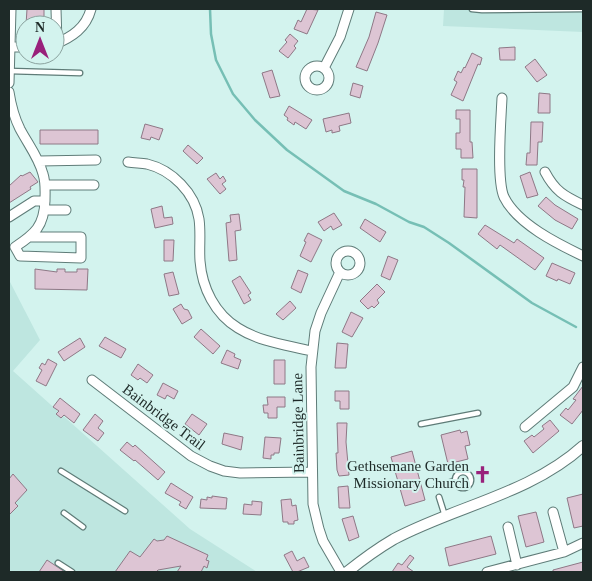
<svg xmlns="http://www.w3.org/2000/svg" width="592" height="581" font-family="'Times New Roman',serif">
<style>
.built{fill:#bee6e0}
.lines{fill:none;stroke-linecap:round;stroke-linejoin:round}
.stream{stroke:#76bfb5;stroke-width:2.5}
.building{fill:#ddc5d4;stroke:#8e7886}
.service-casing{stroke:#5f7c78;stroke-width:7}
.minor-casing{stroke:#5f7c78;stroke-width:11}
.tertiary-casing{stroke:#5f7c78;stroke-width:12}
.service{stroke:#fff;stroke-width:4.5}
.minor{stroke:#fff;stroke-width:9}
.tertiary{stroke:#fff;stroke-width:10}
.labels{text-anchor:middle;stroke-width:4;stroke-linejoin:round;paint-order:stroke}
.street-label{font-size:15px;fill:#1e2a28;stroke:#d3f3ee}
.poi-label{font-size:15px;fill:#1e2a28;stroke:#d3f3ee;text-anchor:end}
</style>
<rect width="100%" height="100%" fill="#d3f3ee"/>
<!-- built -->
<path class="built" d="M444,9H583V32L443,26Z
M9,280L40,340L13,371L190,529L257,572H9Z"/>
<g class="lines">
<!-- stream -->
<path class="stream" d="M210,9L211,34L216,60L233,94L255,120L287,150L344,191L376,204L409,222L424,227L449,243L532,303L576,327"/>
</g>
<!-- building -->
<path class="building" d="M27,9H44V25H26Z
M307,9L318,10L307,34L294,29L298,20L301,22Z
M376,12L387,15L378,43L367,71L356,67L369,37Z
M290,34L298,41L294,46L296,48L288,58L279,51L287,42L285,40Z
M515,47V60H500L499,48Z
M472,53L482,58L480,65L478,64L463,101L451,95L457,82L454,80L458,71L461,73L464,67L465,68Z
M535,59L547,75L537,82L525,67Z
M272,70L280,96L270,98L262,73Z
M353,83L363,86L360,98L350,95Z
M539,93L550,94V113H538Z
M289,106L312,120L306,129L295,122L294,125L287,120L288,118L284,115Z
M456,110H470V142H472L473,158H461V149H456V133H460V119H456Z
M349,113L351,123L339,126L340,131L332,133V130L326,132L323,119Z
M531,122H543L542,142H538L537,165H526L527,153H530Z
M145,124L163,129L159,140L151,137L150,140L141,138Z
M40,130H98V144H40Z
M188,145L203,158L197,164L183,151Z
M462,169H477V218L464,217L465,187H463L464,180H462Z
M30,172L38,182L30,187L31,189L9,203V186L21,175L22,176Z
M530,172L538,195L527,198L520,176Z
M216,173L220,179L223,176L226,181L222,184L226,189L220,194L207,179Z
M546,197L555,205L578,219L572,229L555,220L538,206Z
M162,206L164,218L172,217L173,224L155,228L151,209Z
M334,213L342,225L333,230L331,226L324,231L318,222Z
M239,214L241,230L235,231L237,260L229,261L226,223L231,222L230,215Z
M365,219L386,232L380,242L360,228Z
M485,225L514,243L517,239L544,258L535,270L500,245L497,249L478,234Z
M308,233L322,240L311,262L300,256L306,242L304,241Z
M164,240H174L173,261H164Z
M388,256L398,260L390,280L381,276Z
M552,263L575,273L570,284L558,279L557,281L546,276Z
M35,269L57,272V269H65V272H77V269H88L87,290L35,289Z
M298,270L308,274L301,293L291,288Z
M173,272L179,294L169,296L164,274Z
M240,276L251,293L248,295L251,300L244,304L232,281Z
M377,284L385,292L377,300L379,303L374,308L372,306L368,309L360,301Z
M290,301L296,308L283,320L276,314Z
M181,304L184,309L188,310L192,318L182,324L173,309Z
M351,312L363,318L352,337L342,332Z
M201,329L220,346L213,354L194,337Z
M105,337L126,349L121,358L99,346Z
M80,338L85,347L64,361L58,352Z
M337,343L348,344L346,368H335Z
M227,350L235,354L234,357L241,360L238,369L221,363Z
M48,359L57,364L46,386L36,381L42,370L39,368L42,363L45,365Z
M274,360H285V384H274Z
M138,364L153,375L147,383L140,378L138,380L131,375Z
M163,383L178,391L174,399L167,395L165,399L157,395Z
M583,386V410L572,424L560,415L566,408L568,410L576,400L573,399Z
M335,391H349V409H340V401H335Z
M267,397H285V407H277V418H268V413H264L263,405H268Z
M60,398L80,414L74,423L64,415L61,418L56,414L59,411L53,407Z
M95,414L103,421L98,428L104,433L98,441L83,430Z
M192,414L207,424L199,435L185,424Z
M550,420L559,431L533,453L524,441L532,435L534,437L544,429L542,426Z
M337,423H347L346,442L349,475L339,476L337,470L336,453H338Z
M460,430L461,433L467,431L470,445L465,446L468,459L448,464L441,435Z
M224,433L243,437L241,450L222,444Z
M265,437L281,438L279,453H274V455H271V459L263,458Z
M127,442L133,447L135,445L165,472L158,480L135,460L134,461L120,450Z
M412,451L425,500L405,506L391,457Z
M13,474L27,490L15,503L18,506L9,515V479Z
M171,483L193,497L186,509L179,505L181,502L165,493Z
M348,486L350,508H339L338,487Z
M583,494V526L574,528L567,498Z
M212,496L227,498L226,509L200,508L201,499L207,500V497L212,498Z
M291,499L292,506L296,505L298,520L294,521V524H288V522H283L281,500Z
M252,501L262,502L261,515L243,514L244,504L252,505Z
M536,512L544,542L526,547L518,516Z
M353,516L359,537L349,541L342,519Z
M167,536L208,555L206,560L209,561L207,568L204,566L201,572H177L181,566L158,570L156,572H115L130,551L140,557L154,539L157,541L164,540Z
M491,536L496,554L449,566L445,548Z
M292,551L297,561L304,557L309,567L297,572H293L284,555Z
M410,555L414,558L407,567L414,572H392L398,563L402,565Z
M47,560L65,572H39Z
M583,562V572H553V570Z"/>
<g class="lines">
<defs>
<path id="service" d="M472,9L482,10L583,9
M9,71L80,73
M421,424L478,413
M61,471L125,511
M455 480a8 8 0 1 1 16 0a8 8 0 1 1-16 0Z
M436,486L455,481
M439,497L445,516
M64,513L83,527
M58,563L72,572"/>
<path id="minor" d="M56,9L57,43
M55,44C72,37 86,28 91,9
M10,47H25
M305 78a12 12 0 1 1 24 0a12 12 0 1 1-24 0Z
M324,68L340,37L349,9
M9,83L11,9
M9,92C11,105 14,117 20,129C28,144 39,158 43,174C46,183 45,192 45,201C44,226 35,234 15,247L20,256L81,258V237H31
M502,98C501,120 496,179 504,197C517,224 558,244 583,256
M39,161L96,160
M128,162C134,163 141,163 147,164C172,170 195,193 199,219C201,233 199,247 200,261C202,288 215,314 238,328C260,342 287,345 311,351
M545,172C555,191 564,196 583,205
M45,185H94
M44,210H66
M9,217L34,201H45
M336 263a12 12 0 1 1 24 0a12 12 0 1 1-24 0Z
M340,272L321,313L315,331L311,367L313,504L319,529L323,541L341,572
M92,380L191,456L210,466L224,471L240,473L312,472
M525,427L573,387L583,367
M553,512L564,552
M508,527L517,565
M487,572L564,552L583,543"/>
<path id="tertiary" d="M347,572C362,560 377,549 394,539C456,506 530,494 583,446"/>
</defs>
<!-- service casing -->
<use href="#service" class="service-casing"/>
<!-- minor casing -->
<use href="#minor" class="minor-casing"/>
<!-- tertiary casing -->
<use href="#tertiary" class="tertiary-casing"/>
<!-- service -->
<use href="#service" class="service"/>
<!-- minor -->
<use href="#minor" class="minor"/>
<!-- tertiary -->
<use href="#tertiary" class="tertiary"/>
</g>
<!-- icons -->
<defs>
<symbol id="church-bare" viewBox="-9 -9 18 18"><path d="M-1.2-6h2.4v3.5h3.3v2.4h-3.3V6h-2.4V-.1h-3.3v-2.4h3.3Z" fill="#99217b" stroke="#d3f3ee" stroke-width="2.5" paint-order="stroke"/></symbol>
</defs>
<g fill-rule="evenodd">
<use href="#church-bare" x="470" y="462" width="25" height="25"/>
</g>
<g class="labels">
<!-- street labels -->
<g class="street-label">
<text transform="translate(164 417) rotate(37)" y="5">Bainbridge Trail</text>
<text transform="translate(298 423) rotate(-91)" y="5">Bainbridge Lane</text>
</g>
<!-- poi labels -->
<g class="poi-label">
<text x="469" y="471">Gethsemane Garden<tspan x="469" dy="17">Missionary Church</tspan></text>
</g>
</g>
<!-- border -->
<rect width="592" height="581" fill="none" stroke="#1e2a28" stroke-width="20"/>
<!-- north arrow -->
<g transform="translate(40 40)"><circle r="24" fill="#d3f3ee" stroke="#8ba39f"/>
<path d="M0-4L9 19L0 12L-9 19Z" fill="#99217b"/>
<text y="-8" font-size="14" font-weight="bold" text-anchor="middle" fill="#1e2a28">N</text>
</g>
</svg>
